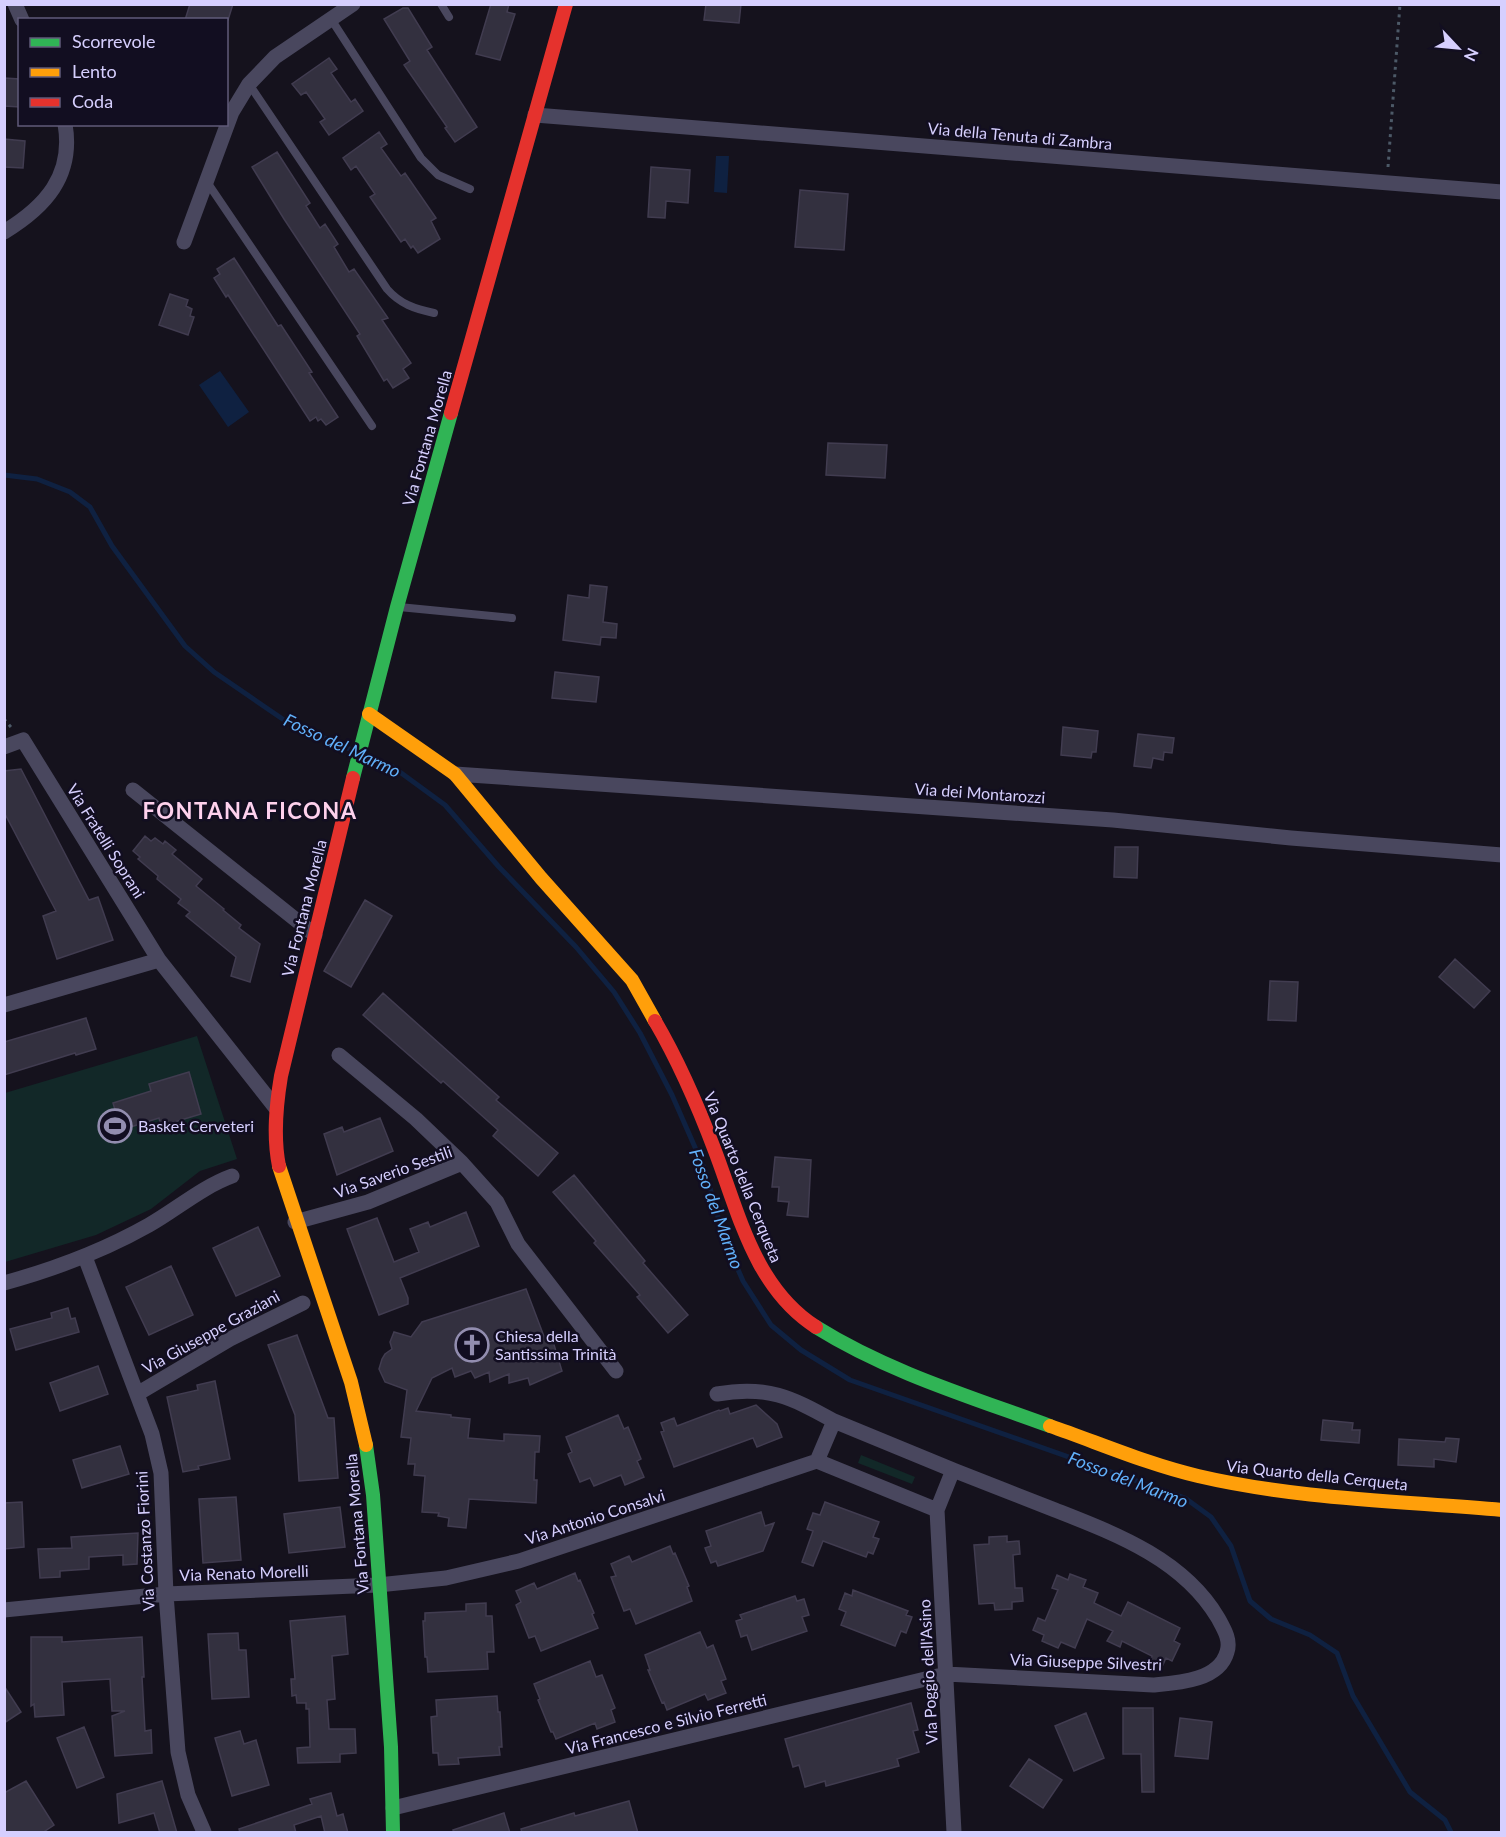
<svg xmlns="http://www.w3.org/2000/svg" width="1506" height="1837" font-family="Lato,sans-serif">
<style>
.green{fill:#122828}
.water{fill:#0f2141}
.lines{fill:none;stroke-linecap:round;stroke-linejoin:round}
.stream{stroke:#0f2141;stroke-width:5}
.building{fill:#33303f;stroke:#413c50;stroke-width:1.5}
.path{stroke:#4c5967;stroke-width:3;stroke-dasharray:3 4.5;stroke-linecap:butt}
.lane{stroke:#49475e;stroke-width:8}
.street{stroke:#49475e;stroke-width:15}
.fast{stroke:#30b455;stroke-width:14}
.slow{stroke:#ff9f0a;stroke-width:14}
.jam{stroke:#e5322d;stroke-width:14}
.labels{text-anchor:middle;stroke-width:5;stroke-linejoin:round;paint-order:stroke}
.street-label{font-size:16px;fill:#d6cffe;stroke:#120e21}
.poi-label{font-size:16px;fill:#d6cffe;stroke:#120e21;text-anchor:start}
.water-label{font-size:18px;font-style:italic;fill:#61b0fa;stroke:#120e21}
.district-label{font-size:22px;font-weight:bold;letter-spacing:1.5px;fill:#fed1ed;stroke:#120e21}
</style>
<rect width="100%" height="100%" fill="#15121d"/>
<!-- green -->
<path class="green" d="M197,1036L237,1159L200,1171L151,1209L96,1235L5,1262V1093Z
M861,1455L915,1477L912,1484L858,1463Z"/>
<!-- water -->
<path class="water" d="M716,156H729L727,193L714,192Z
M220,371L249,412L228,427L199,385Z"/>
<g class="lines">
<!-- stream -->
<path class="stream" d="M4,475L37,479L70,492L90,507L112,546L185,646L214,672L284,720L354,751
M363,755L393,767L445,805L499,867L576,947L614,992L640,1033L672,1095L705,1170L723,1235L743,1281L771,1325L801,1350L850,1380L1185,1498L1211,1517L1231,1546L1250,1601L1271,1619L1310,1635L1337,1653L1353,1696L1410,1792L1445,1820L1451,1832"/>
</g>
<!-- building -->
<path class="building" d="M190,4H233L228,20H185Z
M491,4H509L507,12L515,14L500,60L476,54Z
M706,4H741L739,23L704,20Z
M403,8H408L432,47L427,50L477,127L455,142L445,128L447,127L404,65L410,61L384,19Z
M329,58L337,69L331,73L351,102L355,99L363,111L329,135L320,122L325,119L306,92L301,95L292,84Z
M4,78L20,79V107L4,106Z
M379,132L387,144L381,148L401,176L405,173L436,218L431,221L440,239L418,253L413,246L411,248L405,239L401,242L370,197L375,194L356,166L351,170L343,158Z
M4,139L25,141L23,168L4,167Z
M277,152L310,203L306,206L320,228L325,224L338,244L334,247L349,272L354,269L388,318L382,320L411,363L403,369L409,378L393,388L387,379L384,381L357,336L360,334L284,219L252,167Z
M651,167L690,170L688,203L666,201L665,218L648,217Z
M800,190L848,194L844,250L795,247Z
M234,258L278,326L281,325L312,372L309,373L338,417L326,425L321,419L318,421L316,417L310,421L228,295L226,297L214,278L220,274L217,269Z
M170,294L188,300L186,306L192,309L190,316L194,317L188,335L159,325Z
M828,443L887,445L885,478L826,475Z
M590,585L607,587L603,622L617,624L616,638L601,637L600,645L563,640L568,595L589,598Z
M555,672L599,677L596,702L552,698Z
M1063,727L1098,731L1096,752H1092L1091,758L1061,755Z
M1138,734L1174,738L1172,753L1164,752L1163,760L1153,758L1151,768L1134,766Z
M21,769L89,900L98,897L113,940L57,959L43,916L56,911L4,812V771Z
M145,836L151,841L155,838L163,844L165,841L176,850L172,854L202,879L196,886L224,909L223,910L241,925L239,928L260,944L250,982L231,976L236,957L186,916L190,912L178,903L181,899L157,879L158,876L138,859L140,857L133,851Z
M1115,847H1138L1137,878L1114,877Z
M365,900L392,916L351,987L324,971Z
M1455,959L1490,991L1474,1008L1439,977Z
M1270,981L1298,982L1296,1021L1268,1020Z
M383,993L499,1097L496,1100L558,1153L538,1176L493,1136L498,1130L443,1081L441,1083L363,1015Z
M86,1018L96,1049L76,1055L75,1053L4,1075V1042Z
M189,1072L201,1114L161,1126L159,1118L121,1130L113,1103L151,1091L149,1084Z
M380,1118L393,1151L337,1175L324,1134L342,1127L344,1132Z
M775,1157L811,1160L808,1217L787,1215L789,1202L778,1201L779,1187H772Z
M574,1175L645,1261L643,1263L688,1315L668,1333L637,1297L640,1295L594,1243L596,1241L553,1192Z
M466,1212L479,1246L400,1278L408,1298V1304L379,1315L347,1229L377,1218L394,1262L419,1252L410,1229L428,1222L430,1227Z
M258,1227L280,1276L236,1296L213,1248Z
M171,1266L193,1315L149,1335L126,1287Z
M526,1289L545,1339L552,1338L562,1371L530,1385L528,1378L509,1383V1374L490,1382L489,1372L475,1378L471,1371L455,1377L452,1368L432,1378L416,1411L451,1415V1417L470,1419L468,1438L504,1441V1434L540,1436L539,1452H535L534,1480H537L536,1503L469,1499L466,1528L448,1526L449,1518L438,1516L439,1513L422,1512L425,1476L414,1475L415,1464H408L411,1438L401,1437L407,1390L385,1382L379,1369L382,1359L385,1354L392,1349L390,1342L394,1332L411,1337L422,1322Z
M68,1308L71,1319L75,1318L79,1332L16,1350L10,1329L52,1318L51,1313Z
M297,1335L328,1418H334L338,1478L299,1481L295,1415L268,1345Z
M98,1366L108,1394L60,1411L50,1383Z
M215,1381L230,1459L198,1466L199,1469L183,1472L167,1397L198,1390L197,1385Z
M756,1405L777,1424L782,1437L757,1447L753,1438L750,1439L674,1467L661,1432L664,1431L661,1423L674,1418L677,1426L719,1410L720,1411L728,1408L730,1414Z
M618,1415L624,1429L628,1427L641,1459L637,1461L644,1477L625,1485L621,1475L594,1486L590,1478L580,1482L568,1454L572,1452L566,1437Z
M1323,1420L1353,1423L1352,1430H1360L1359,1443L1321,1440Z
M1446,1438L1459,1439L1456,1462L1434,1459V1467L1398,1465L1399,1439L1445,1442Z
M120,1446L129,1474L82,1488L73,1460Z
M236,1497L241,1560L203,1563L199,1499Z
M22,1502L24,1547L4,1549V1503Z
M825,1502L879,1522L873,1537L879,1539L873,1554L868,1552L866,1557L823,1541L813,1566L802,1562L813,1531L807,1529L813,1513L820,1515Z
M340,1507L345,1547L289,1553L284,1514Z
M761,1512L765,1526L774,1523L763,1551L718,1566L716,1561L711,1563L705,1548L711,1546L706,1531Z
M138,1533L137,1564L123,1565V1555L89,1557V1569L60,1571V1577L40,1578L38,1549L72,1548L71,1537Z
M1007,1536V1542L1019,1541L1020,1554L1013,1555L1015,1588H1022L1023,1601L1012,1602V1609L995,1610L994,1603L979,1604L974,1545L989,1544V1537Z
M670,1546L673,1554L675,1553L689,1586L687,1587L692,1601L636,1624L630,1609L624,1611L611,1577L616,1576L611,1564L629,1556L632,1562Z
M575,1573L578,1581L580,1580L594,1613L592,1614L598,1628L541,1651L535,1636L529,1638L516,1605L521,1602L516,1591L534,1583L537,1589Z
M1070,1574L1086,1580L1083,1587L1098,1593L1094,1603L1121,1616L1128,1602L1180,1628L1174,1641L1180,1644L1172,1661L1166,1658L1161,1669L1149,1663L1152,1656L1122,1641L1120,1647L1107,1641L1113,1631L1087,1619L1075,1648L1061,1642L1058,1648L1042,1641L1044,1635L1033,1630L1038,1618L1045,1621L1058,1590L1052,1588L1057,1575L1068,1580Z
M853,1590L908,1611L906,1615L912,1617L906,1633L901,1631L895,1646L841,1625L846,1612L839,1609L845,1593L852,1596Z
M795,1596L797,1601L804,1599L809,1615L802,1617L807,1631L752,1650L747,1635L741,1637L736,1621L742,1619L740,1615Z
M486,1603V1616H492L494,1652H487L488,1669L428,1672L427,1657H425L423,1621H425V1613L466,1611V1604Z
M345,1616L348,1654L332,1656L335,1699L327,1700L329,1729H355L356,1753L340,1754V1762L298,1763L297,1748L310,1747L309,1709H306V1703H297L296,1695L292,1696L291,1679H295L290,1621Z
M700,1632L707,1648L713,1645L726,1679L721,1681L726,1693L708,1700L705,1694L667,1710L664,1702L662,1703L648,1670H650L645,1655Z
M238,1633L239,1650H246L249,1697L212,1699L208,1634Z
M31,1637H62V1642L142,1637L144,1677H142L145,1731L151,1730L152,1753L115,1756L112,1716L125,1711H112L110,1679L62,1682L64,1715L35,1717L34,1704L31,1706Z
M590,1661L596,1677L602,1675L615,1708L611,1710L615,1722L597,1729L595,1723L556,1739L553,1732H551L538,1700L540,1699L534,1684Z
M4,1686L21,1712L4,1723Z
M497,1696L498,1712H500L502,1747H499L500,1755L458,1758L459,1764L439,1765L438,1753H433L431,1717L437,1716L436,1700Z
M911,1703L918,1730L913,1731L919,1752L897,1759L899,1766L826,1786L825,1781L805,1787L799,1765L793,1767L785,1739Z
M1123,1708H1153L1154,1792H1142L1141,1754H1123Z
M1086,1713L1104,1758L1074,1771L1055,1726Z
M1180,1718L1212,1722L1208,1759L1175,1756Z
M84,1727L104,1777L77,1788L57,1738Z
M240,1731L244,1744L256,1740L269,1785L232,1796L215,1738Z
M1029,1759L1062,1780L1043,1808L1010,1786Z
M26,1781L54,1825L42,1833H4V1793Z
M162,1781L177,1833H160L154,1813L119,1823L117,1794Z
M331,1793L337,1816L343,1814L348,1833H325L321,1816L294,1825L296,1833H240L239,1829L312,1804L310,1799Z
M629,1801L638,1833H522L521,1829L574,1813L575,1816Z
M504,1813L510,1833H454L453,1830Z"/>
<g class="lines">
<!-- path -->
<path class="path" d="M1388,167L1400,4
M4,719L11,727"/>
<!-- lane -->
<path class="lane" d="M441,4L449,17
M331,19L421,158L438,175L470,189
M249,84L387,289C400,304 415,309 434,313
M207,182L372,426
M399,607L512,618"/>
<!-- street -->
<path class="street" d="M15,4L22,20
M535,115L1502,192
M4,232C45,207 74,176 65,124
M184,242L232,112L249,84L275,57L353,4
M4,747L23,740L159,960L275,1107
M455,774L1113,820L1291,838L1502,855
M133,790L315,935
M4,1005L159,960
M339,1055L416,1119L462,1163
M295,1222L368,1202L462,1163L497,1202L518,1244L616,1371
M85,1257L152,1434L161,1473L166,1594L178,1752L188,1795L204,1832
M4,1283C55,1269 103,1251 149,1225C177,1209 202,1187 232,1176
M137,1394L230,1339L303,1303
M717,1394C767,1385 791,1397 834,1421
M937,1510L817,1461L834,1421L953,1470L937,1510L954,1832
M4,1610L166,1594L378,1585L446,1578L519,1561L817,1461
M393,1808L946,1674L1153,1685C1177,1683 1219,1681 1227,1652C1231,1640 1224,1629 1218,1618C1183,1559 1116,1534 1055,1510C1021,1497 987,1483 953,1470"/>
<!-- fast -->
<path class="fast" d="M353,778L397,607L451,413
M816,1327C888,1372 971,1397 1050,1426
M366,1445L373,1495L391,1747L393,1832"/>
<!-- slow -->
<path class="slow" d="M369,714L455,774L541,878L632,980L655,1021
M279,1166L351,1382L366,1445
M1050,1426C1099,1443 1147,1464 1198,1476C1296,1499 1401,1501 1502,1510"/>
<!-- jam -->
<path class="jam" d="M451,413L566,4
M655,1021C679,1062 698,1106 715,1151C739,1214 755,1288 816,1327
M279,1166C273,1136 276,1106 281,1076L353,778"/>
</g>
<!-- icons -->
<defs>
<symbol id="stadium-ring" viewBox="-11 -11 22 22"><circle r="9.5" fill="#120e21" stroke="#928daf" stroke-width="1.5"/><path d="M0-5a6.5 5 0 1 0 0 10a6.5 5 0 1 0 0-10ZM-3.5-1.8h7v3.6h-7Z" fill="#928daf"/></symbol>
<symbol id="church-ring" viewBox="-11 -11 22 22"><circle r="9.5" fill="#120e21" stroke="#928daf" stroke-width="1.5"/><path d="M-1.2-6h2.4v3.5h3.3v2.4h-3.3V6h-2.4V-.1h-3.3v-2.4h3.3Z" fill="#928daf"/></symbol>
</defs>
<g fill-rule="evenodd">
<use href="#stadium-ring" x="96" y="1107" width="38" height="38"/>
<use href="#church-ring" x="453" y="1326" width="38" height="38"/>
</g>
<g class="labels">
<!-- street labels -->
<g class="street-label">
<text transform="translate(1020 136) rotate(5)" y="6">Via della Tenuta di Zambra</text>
<text transform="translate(427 438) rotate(-74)" y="6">Via Fontana Morella</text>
<text transform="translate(980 793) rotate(4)" y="6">Via dei Montarozzi</text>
<text transform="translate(106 841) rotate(58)" y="6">Via Fratelli Soprani</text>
<text transform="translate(304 908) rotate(-76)" y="6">Via Fontana Morella</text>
<text transform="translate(393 1172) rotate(-20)" y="6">Via Saverio Sestili</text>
<text transform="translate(743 1177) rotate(68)" y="6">Via Quarto della Cerqueta</text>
<text transform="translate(211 1332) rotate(-29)" y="6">Via Giuseppe Graziani</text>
<text transform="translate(1317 1475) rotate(6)" y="6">Via Quarto della Cerqueta</text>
<text transform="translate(595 1517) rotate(-18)" y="6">Via Antonio Consalvi</text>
<text transform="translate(357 1524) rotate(-95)" y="6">Via Fontana Morella</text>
<text transform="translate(145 1541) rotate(-93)" y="6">Via Costanzo Fiorini</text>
<text transform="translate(244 1573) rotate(-2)" y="6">Via Renato Morelli</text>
<text transform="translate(1086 1662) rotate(2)" y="6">Via Giuseppe Silvestri</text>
<text transform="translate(928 1672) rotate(-93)" y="6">Via Poggio dell'Asino</text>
<text transform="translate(666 1724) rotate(-14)" y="6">Via Francesco e Silvio Ferretti</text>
</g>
<!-- poi labels -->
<g class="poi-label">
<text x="138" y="1132">Basket Cerveteri</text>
<text x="495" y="1342">Chiesa della<tspan x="495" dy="18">Santissima Trinità</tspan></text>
</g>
<!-- water labels -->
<g class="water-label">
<text transform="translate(342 746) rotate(25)" y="6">Fosso del Marmo</text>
<text transform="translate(716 1209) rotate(70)" y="6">Fosso del Marmo</text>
<text transform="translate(1128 1480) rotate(21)" y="6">Fosso del Marmo</text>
</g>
<!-- district labels -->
<g class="district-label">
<text x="250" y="819">FONTANA FICONA</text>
</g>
</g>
<!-- border -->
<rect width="1506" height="1837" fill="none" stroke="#d6cffe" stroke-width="12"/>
<!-- legend -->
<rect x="18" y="18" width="210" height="108" fill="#120e21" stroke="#605b79" stroke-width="1.5"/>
<rect x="30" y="38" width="30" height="9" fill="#30b455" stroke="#605b79" stroke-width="1.5"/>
<text x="72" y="48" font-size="18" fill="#d6cffe">Scorrevole</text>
<rect x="30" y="68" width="30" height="9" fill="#ff9f0a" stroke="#605b79" stroke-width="1.5"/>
<text x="72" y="78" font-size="18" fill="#d6cffe">Lento</text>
<rect x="30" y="98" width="30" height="9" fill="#e5322d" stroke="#605b79" stroke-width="1.5"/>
<text x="72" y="108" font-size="18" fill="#d6cffe">Coda</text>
<!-- north arrow -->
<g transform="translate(1458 48) rotate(116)" stroke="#120e21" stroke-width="4.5" paint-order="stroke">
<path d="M0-4.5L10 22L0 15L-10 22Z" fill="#d6cffe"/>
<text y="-9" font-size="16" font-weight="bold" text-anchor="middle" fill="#d6cffe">N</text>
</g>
</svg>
